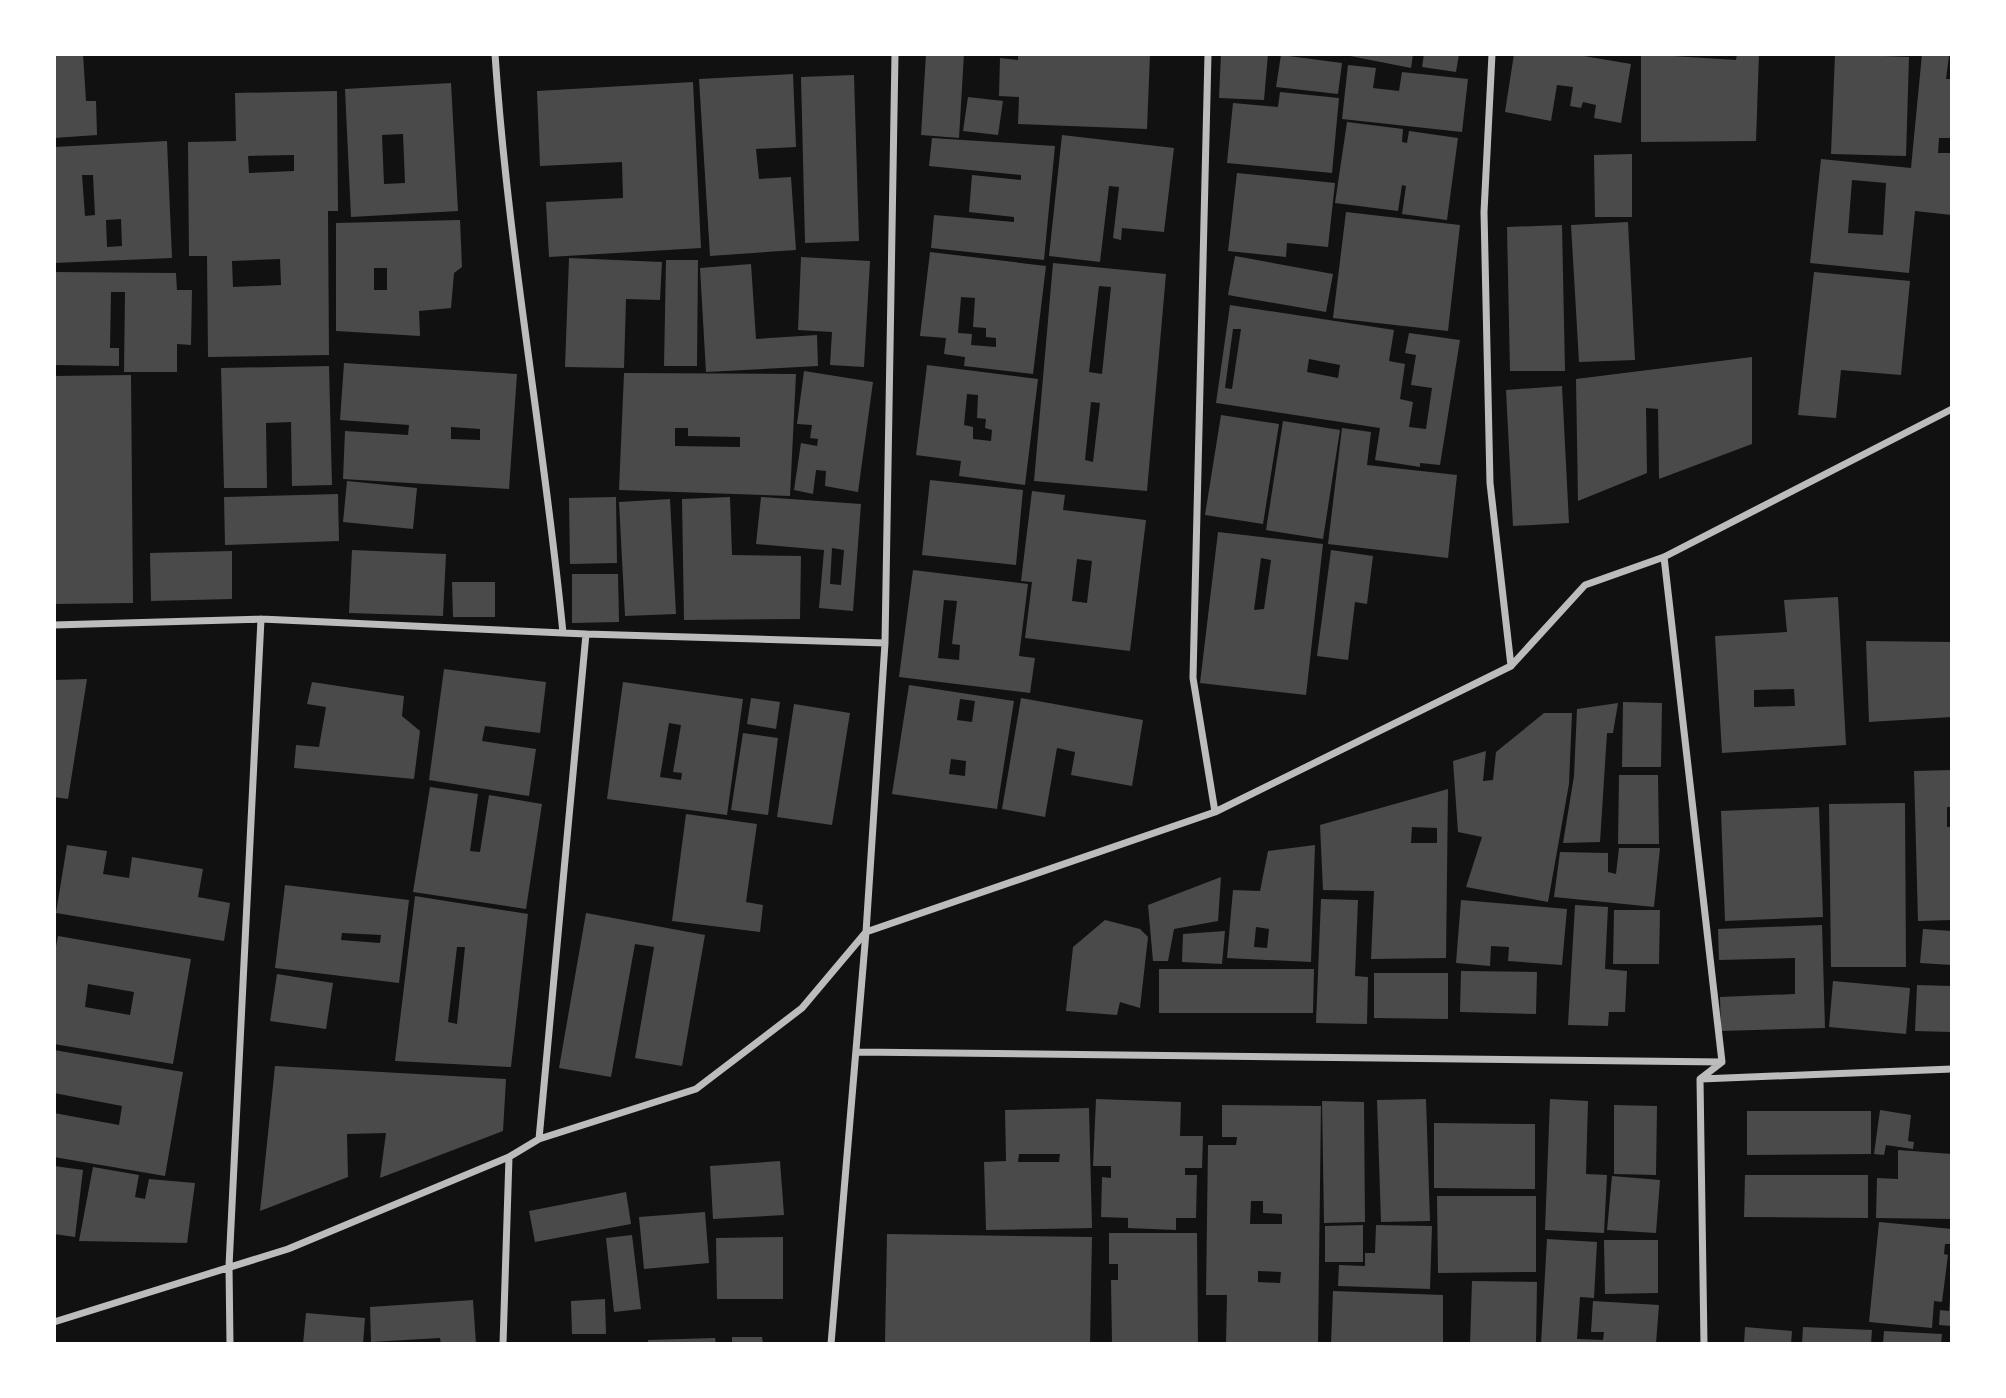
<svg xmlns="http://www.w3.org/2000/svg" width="2006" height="1398" font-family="'Archivo Narrow',sans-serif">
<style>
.building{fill:#4a4a4a;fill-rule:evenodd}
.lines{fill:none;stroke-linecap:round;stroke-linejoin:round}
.minor{stroke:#bcbcbc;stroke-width:7}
</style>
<rect width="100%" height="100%" fill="#111"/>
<!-- building -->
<path class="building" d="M54,54H83L86,101H96L97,135L54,138Z
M926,54H964L959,138L921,135Z
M1018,54H1150L1147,129L1018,124L1019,97L999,96L1000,58L1018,60Z
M1221,54H1268L1264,100L1219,98Z
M1340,54H1413L1411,68Z
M1424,54H1459L1456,72L1422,67Z
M1514,54H1572L1631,64L1621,123L1594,118L1596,105L1583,102L1581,108L1570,106L1573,87L1557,85L1551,121L1505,112Z
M1641,54L1736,60L1737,54H1759L1756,141L1641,142Z
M1835,54L1909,57L1906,156L1831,154Z
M1922,54L1949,56L1946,79H1952V138H1939L1938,153H1952V215L1915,211L1909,273L1810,263L1821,159L1911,168ZM1852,180L1886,183L1883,235L1848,233Z
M1281,55L1342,63L1338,94L1276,87Z
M1348,65L1376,68L1373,88L1399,91L1402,72L1468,79L1462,132L1342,119Z
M793,74L796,147L756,149L759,179L791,177L796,250L710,256L699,79Z
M854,75L859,241L805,243L801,77Z
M693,82L701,248L549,257L546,202L623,198L622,162L540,166L537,91Z
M451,83L458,211L351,217L345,89ZM403,134L405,183L384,184L382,135Z
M337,91L338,211H328L329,355L208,357L207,256H189L188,142L236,141L235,93ZM294,155V171L249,173L248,156ZM280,259L281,285L233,287L232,261Z
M1280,92L1339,98L1332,173L1227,163L1233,103L1278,107Z
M968,97L1003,101L998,135L963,131Z
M1347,122L1403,129L1402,142L1407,143L1409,131L1458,138L1447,220L1402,214L1406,186L1402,185L1398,211L1335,203Z
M1062,135L1174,148L1164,232L1122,228L1121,240L1113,238L1119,187L1109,186L1100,262L1049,256Z
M932,138L1055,146L1044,260L931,248L934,215L1014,222V217L969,212L972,175L1021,180V175L929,166Z
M167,141L172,258L54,263V147ZM82,175H93L95,215L85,216ZM121,219L122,246L107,247L106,220Z
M1632,154V217H1595L1594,155Z
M1237,173L1335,183L1328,247L1287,243L1286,257L1228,251Z
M1346,212L1460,225L1448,331L1333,318Z
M460,220L462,267L454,273L451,308L419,311L420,336L336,331V223ZM374,268H387V290H374Z
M1628,222L1635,360L1579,362L1571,225Z
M1562,225L1565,371H1510L1507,227Z
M930,252L1046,266L1033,374L964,366L965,357L944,354L946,338L920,336ZM961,297L975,298L973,327L986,328V337L996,338V347L971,345L972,334L958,333Z
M1235,256L1333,274L1326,312L1228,295Z
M801,257L870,261L864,367L830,365L832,332L798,330Z
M569,258L662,262L660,300L626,299L624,368L565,367Z
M666,260H698L697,366H664Z
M1053,263L1166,274L1147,491L1034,481ZM1099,286L1111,287L1102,374L1089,372ZM1091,402L1100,403L1093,462L1085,460Z
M751,264L756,339L817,335L818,366L706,372L700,268Z
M54,272L176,273L177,290H192L191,345L177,344V372H124L125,292H111L110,348H119V366L54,365Z
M1814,272L1910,281L1901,375L1841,370L1836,418L1798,415Z
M1230,305L1394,330L1389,361L1405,364L1400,399L1413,402L1409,427L1426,429L1432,388L1411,385L1416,355L1405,353L1409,333L1460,340L1440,465L1420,463V467L1375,460L1380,428L1216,403ZM1233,329H1241L1232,389L1225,388ZM1309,359L1340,365L1338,378L1307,372Z
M1752,357V444L1659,479L1658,409L1646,408L1647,473L1578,501L1576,379Z
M344,363L517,374L509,489L343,479L345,431L408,435L409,425L340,420ZM451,427L480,429V440L451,439Z
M927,365L1038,379L1025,485L959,476L961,461L916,455ZM967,394L978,395L977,418L986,419L985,428L992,430L991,441L973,439V427L964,425Z
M329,366L332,485L292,486L291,422L266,423L267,488H224L221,368Z
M804,371L873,382L858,492L825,486L826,471L816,470L813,494L794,490L801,443L817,446L818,439L810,438L812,425L797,424Z
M624,373L796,374L790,496L619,490ZM675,428H688V436L740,437V447L675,446Z
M131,375L133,603L54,604V376Z
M1562,386L1569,523L1513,526L1506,390Z
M1221,415L1279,424L1263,524L1205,515Z
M1283,421L1340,430L1323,539L1266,530Z
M1342,428L1371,432L1367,465L1457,475L1448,558L1328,544Z
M930,480L1023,490L1016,565L922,555Z
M347,481L417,488L413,529L343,522Z
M1032,491L1065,495L1063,510L1146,520L1130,651L1025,638L1032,582L1021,581ZM1077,559L1092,561L1087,603L1072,601Z
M338,494L339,541L225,545L224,497Z
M616,497L617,563L570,564L569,498Z
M730,497L732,555L801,556L800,619L684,620L682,499Z
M761,497L861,504L853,611L819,608L824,550L756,544ZM832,548L844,550L841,585L830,584Z
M670,499L676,614L625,616L619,502Z
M1218,532L1323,544L1306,695L1200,683ZM1261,558L1271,560L1264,609L1254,610Z
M352,550L446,554L443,616L349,613Z
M1331,550L1373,556L1367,604L1355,602L1348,660L1317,656Z
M232,551V599L151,601L150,553Z
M913,570L1028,584L1019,656L1035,658L1030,693L899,677ZM944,600L957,601L952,644L960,645L959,660L938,658Z
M572,574H618L619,622L572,623Z
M452,582H495V617H453Z
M1838,597L1846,745L1722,753L1715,636L1787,632L1784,600ZM1794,689L1795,706L1754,707V690Z
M1866,641L1952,642V717L1869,722Z
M444,669L546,682L540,733L485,726L482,741L536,749L529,796L429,780Z
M87,679L68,799L54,797V680Z
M312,682L404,696L402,716L420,731L414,779L294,768L296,745L319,747L326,707L307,704Z
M623,682L743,699L727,815L607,799ZM669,723L681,725L673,772L682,773L681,780L660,777Z
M909,685L1014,701L997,809L892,794ZM960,699L975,701L972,722L957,720ZM951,759L966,761L965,776L949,774Z
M751,698L780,702L776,729L747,724Z
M1021,698L1143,720L1132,786L1071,775L1075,752L1057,748L1045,817L1002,809Z
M1623,702L1662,703L1661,767H1622Z
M1618,703L1613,733H1607L1600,842L1563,843L1574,776L1577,709Z
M794,704L850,713L832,825L777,817Z
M1544,713H1572L1569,784L1548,902L1466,887L1482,837L1458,832L1453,761L1486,751L1483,781L1493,780L1496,752Z
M743,733L778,738L768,815L731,810Z
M1952,770V807H1947V827H1952V920L1918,921L1914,771Z
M1619,775H1658L1659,844H1618Z
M430,787L478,794L470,851L480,852L489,795L542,804L526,909L413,892Z
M1448,789L1446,958L1371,959L1374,891L1323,890L1320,825ZM1412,827L1437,828V843H1411Z
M1905,803L1906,967H1831L1829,804Z
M1819,807L1823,917L1725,921L1721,811Z
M686,814L757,824L746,902L763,905L760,932L672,921Z
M67,845L107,851L103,874L129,878L132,857L203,869L198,897L230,903L224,941L56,913Z
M1315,845L1311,962L1227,958L1233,890L1260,891L1268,851ZM1256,927L1269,929L1267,948L1254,947Z
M1619,848H1660L1654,907L1554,897L1560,852L1608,853V872L1616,874Z
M1221,877L1218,921L1174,929L1168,961H1153L1148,905Z
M285,885L409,900L399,983L275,968ZM342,933L381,935L380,943L341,940Z
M415,896L528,914L511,1067L395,1061ZM457,947H465L457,1024L448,1022Z
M1321,899L1358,900L1355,976L1368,977L1367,1024L1316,1023Z
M1461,900L1567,909L1562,965L1508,961L1509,947L1491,946L1490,966L1456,963Z
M1575,905L1608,907L1605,969L1627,971L1625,1012H1609L1608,1026L1568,1025Z
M1614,910H1660L1659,964H1613Z
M586,913L705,935L682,1066L635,1058L654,947L635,944L611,1077L559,1068Z
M1105,920L1140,929L1148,937L1140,1008L1120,1002L1117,1015L1066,1011L1073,947Z
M1822,925L1825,1028L1721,1031L1720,997L1795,994V958L1719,960L1718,929Z
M1923,929L1952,931V965L1920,963Z
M1225,931L1222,964L1182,962L1183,934Z
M58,936L191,959L173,1064L54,1044V957ZM88,984L134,992L130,1015L85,1007Z
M1159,969H1314L1313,1013H1159Z
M1461,971L1537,972L1536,1014L1460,1012Z
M1374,973H1448V1019L1374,1018Z
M277,974L333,983L326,1029L270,1021Z
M1833,981L1910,988L1906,1034L1829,1027Z
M1917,985L1952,986V1032L1915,1031Z
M54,1050L183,1072L165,1176L54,1157V1113L119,1125L122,1106L54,1093Z
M275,1066L506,1079L503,1131L380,1178L386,1133L347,1134L348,1177L260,1211Z
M1096,1099L1181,1102L1180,1136H1203L1202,1168H1185V1175H1197L1196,1218H1176V1230L1128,1228V1218L1101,1217L1102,1177L1111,1178V1166H1093Z
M1426,1099L1430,1221L1381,1222L1377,1100Z
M1550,1099L1588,1101L1586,1174L1607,1175L1604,1233L1545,1230Z
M1322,1101L1364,1102L1365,1222L1324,1223Z
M1222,1105L1321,1106L1318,1344H1226L1227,1295H1206L1208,1145H1236L1237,1137H1222ZM1251,1201H1263V1213L1282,1214V1224H1250ZM1258,1271L1281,1272L1280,1283L1258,1282Z
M1614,1105L1657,1106L1656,1175L1614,1174Z
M1089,1108L1092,1228L986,1230L984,1162L1006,1161L1005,1110ZM1019,1154H1060L1059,1162H1018Z
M1880,1110L1911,1115L1908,1141L1914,1142L1913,1149L1886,1145L1884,1155L1874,1154Z
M1747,1111H1871V1154L1747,1155Z
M1434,1123L1535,1124V1189L1434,1188Z
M1898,1150L1952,1154V1219L1876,1218L1877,1178L1898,1179Z
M780,1161L784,1215L713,1219L710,1166Z
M54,1166L83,1170L75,1237L54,1234Z
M93,1167L139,1175L135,1197L145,1199L149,1179L195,1183L187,1243L79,1241Z
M1745,1175H1868V1218L1744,1217Z
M1612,1176L1660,1180L1656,1233L1607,1230Z
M626,1192L631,1224L535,1242L529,1211Z
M1437,1196H1536V1272L1438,1273Z
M705,1212L709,1263L644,1269L639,1217Z
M1879,1222L1952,1229V1244H1945L1944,1254L1948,1255L1942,1302L1934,1301L1932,1328L1869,1322Z
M1363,1225V1262H1325V1226Z
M1376,1225L1432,1226L1430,1289L1338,1286L1339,1265L1365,1266V1253H1375Z
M1109,1233H1197L1198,1344H1112L1111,1280H1118V1264H1109Z
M887,1234L1092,1237L1090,1344H885Z
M632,1235L641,1309L614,1312L606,1238Z
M783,1237V1299H717L716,1238Z
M1547,1239L1597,1242L1594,1298L1580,1297L1577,1339L1603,1340L1604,1332H1591L1593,1301L1659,1305L1656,1344H1541Z
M1604,1240H1658V1293L1605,1294Z
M1472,1281L1537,1282L1536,1344H1470Z
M1333,1291L1443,1295V1344H1331Z
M1950,1298L1952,1326L1939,1325L1940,1310L1949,1311Z
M605,1299L606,1334H572L571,1301Z
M473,1300L476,1344H441L440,1338L371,1342L370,1307Z
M306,1313L365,1318L363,1344H303Z
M1745,1327L1792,1331L1791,1344H1744Z
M1803,1327L1872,1330L1871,1344H1802Z
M1884,1331L1942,1334L1941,1344H1883Z
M732,1337H762L763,1344H732Z
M715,1338L716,1344H648V1340Z"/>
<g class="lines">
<!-- minor -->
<path class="minor" d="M495,54C508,248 544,439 563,633
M1208,54L1193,678L1215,812
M1492,54L1484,212L1490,483L1511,666
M1664,557L1722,1062L1700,1079L1704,1344
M54,625L261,619L586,634L885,643
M856,1052L1722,1062
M1701,1079L1952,1069
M539,1139L586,634
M54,1322L288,1249L509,1157L539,1139L696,1089L802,1008L866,932L1215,812L1511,666L1585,585L1664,557L1952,409
M230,1344L229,1266L261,619
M503,1344L509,1157
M831,1344L866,932L885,643L895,54"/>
</g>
<!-- border -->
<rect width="2006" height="1398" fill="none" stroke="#ffffff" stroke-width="112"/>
</svg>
